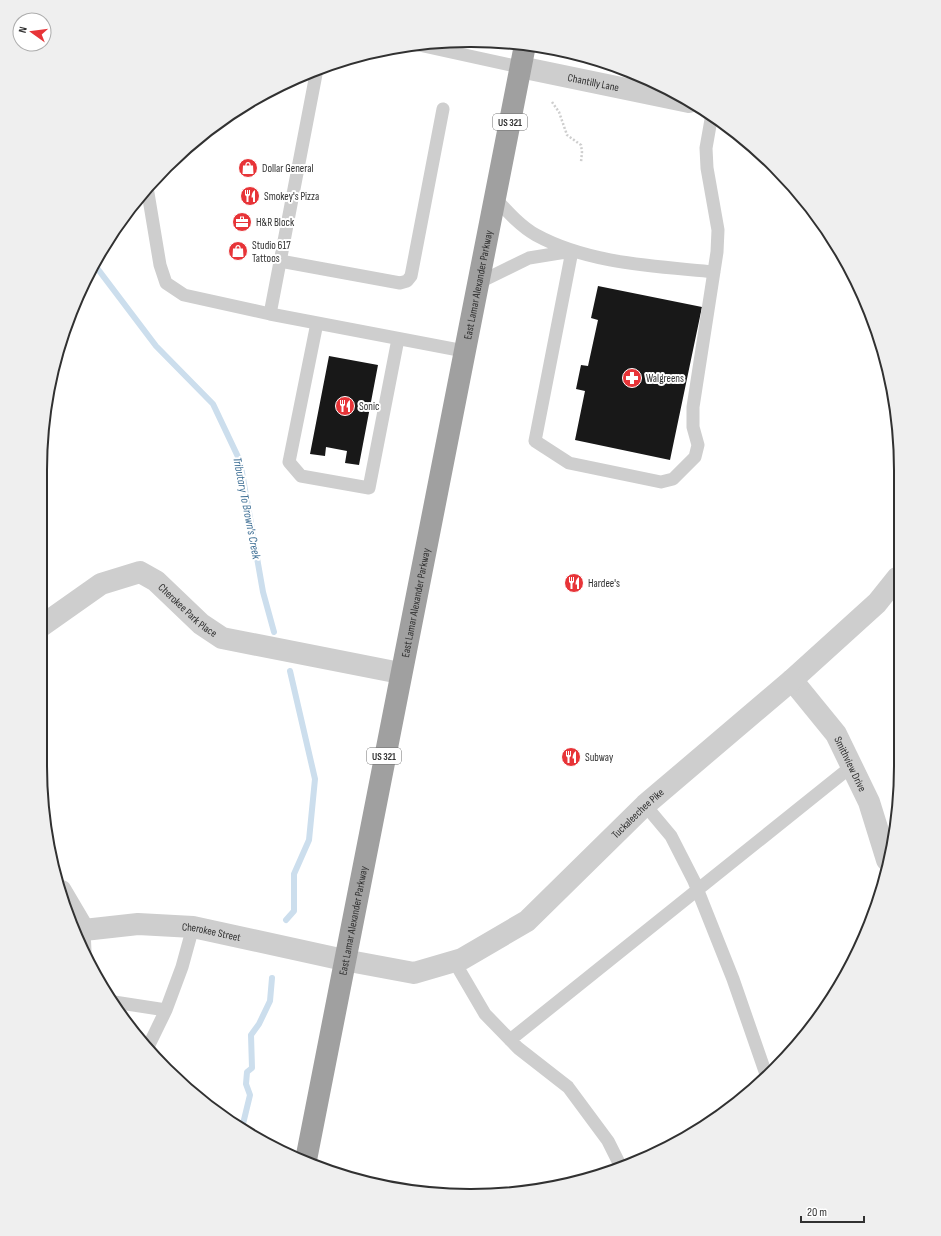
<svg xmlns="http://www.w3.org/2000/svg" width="941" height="1236" font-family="'Sofia Sans Condensed',sans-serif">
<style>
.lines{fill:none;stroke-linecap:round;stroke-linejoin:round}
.stream{stroke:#ccdeed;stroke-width:6}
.building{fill:#181818}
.path{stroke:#cecece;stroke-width:2.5;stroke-dasharray:2 2;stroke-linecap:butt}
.service{stroke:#cecece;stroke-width:13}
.minor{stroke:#cecece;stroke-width:22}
.tertiary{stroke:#cecece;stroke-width:22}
.trunk{stroke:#a0a0a0;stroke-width:22}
.labels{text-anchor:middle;stroke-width:4;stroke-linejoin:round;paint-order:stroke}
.shield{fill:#fff;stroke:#6f6f6f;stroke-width:1}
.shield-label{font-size:10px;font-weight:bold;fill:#313131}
.street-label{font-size:11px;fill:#313131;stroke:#fff}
.poi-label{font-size:11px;fill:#313131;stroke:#fff;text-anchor:start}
.water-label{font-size:12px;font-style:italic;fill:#3d6e94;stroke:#fff}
.rim{fill:none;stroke:#313131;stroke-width:2}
</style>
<rect width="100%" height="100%" fill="#fff"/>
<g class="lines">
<!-- stream -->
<path class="stream" d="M94,264L156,346L213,404L240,461L263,592L274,632
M286,920L294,911V874L309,840L315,779L290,671
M242,1128L250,1095L246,1084L247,1072L252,1068L251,1035L259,1024L270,1001L272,978"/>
</g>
<!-- building -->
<path class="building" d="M598,286L702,307L670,460L575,440L585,391L576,389L581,365L588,366L598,320L591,318Z
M329,356L378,365L359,465L345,463L347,451L326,447L325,456L310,454Z"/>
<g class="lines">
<!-- path -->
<path class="path" d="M552,102L559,112L567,135L581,145L582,152L581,162"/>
<!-- service -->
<path class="service" d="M419,45L520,67
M317,69L270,314L464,351
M147,187L160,265L166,283L184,295L270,314
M495,198C507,211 520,226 536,235C589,264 655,266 714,272
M572,251L535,441L569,463L661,482L673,479L695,457L698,445L693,427V407L717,252L718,230L707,168L706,148L712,114
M280,261L400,283L407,281L411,276L443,109
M478,283L529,258L572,251
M317,323L289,462L301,476L369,488L398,339
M645,805L671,836L694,881L733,979L767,1077
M84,930L85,951
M454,961L485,1014L518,1048L568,1087L608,1141L621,1167
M114,1002L166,1010L148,1047
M166,1010L182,967L193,927
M510,1040L852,766"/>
<!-- minor -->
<g class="minor">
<path id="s1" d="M520,67L689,102"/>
<path id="s2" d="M40,627L101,584L140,572L156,581L201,624L222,638L400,673"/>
<path id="s3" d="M792,680L836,734L869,802L887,860"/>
<path d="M61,891L84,930"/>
<path id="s4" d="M344,960L414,973L462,959L527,921L645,805L792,680L877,603L897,578"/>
</g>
<!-- tertiary -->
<path class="tertiary" id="s5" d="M78,933L84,930L138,924L193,927L344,960"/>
<!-- trunk -->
<path class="trunk" id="s6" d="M306,1160L525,45"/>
</g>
<!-- icons -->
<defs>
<symbol id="shop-disc" viewBox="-11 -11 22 22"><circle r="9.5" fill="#e73438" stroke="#fff"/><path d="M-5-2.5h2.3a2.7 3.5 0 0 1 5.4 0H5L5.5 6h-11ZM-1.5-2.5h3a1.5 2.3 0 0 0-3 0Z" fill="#fff"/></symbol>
<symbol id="restaurant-disc" viewBox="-11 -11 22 22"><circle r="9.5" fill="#e73438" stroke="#fff"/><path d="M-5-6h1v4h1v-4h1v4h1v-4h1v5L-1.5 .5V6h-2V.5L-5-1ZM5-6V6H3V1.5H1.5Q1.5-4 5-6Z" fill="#fff"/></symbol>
<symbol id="office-disc" viewBox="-11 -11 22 22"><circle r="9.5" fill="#e73438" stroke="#fff"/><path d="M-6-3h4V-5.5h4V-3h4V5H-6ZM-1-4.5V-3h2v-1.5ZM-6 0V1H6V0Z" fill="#fff"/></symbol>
<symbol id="pharmacy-disc" viewBox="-11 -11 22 22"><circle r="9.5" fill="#e73438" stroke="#fff"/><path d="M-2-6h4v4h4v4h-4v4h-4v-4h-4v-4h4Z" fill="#fff"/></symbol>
</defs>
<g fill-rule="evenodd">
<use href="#shop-disc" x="237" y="157" width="22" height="22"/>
<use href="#restaurant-disc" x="239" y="185" width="22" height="22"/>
<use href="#office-disc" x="231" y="211" width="22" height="22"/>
<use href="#shop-disc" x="227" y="240" width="22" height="22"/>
<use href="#pharmacy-disc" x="621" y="367" width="22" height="22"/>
<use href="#restaurant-disc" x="334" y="395" width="22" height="22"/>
<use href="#restaurant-disc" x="563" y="572" width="22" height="22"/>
<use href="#restaurant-disc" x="560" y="746" width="22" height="22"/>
</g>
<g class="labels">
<!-- shield labels -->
<g class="shield">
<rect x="493" y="114" width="34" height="16" rx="3"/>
<rect x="367" y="748" width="34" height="16" rx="3"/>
</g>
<g class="shield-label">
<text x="510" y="126">US 321</text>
<text x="384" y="760">US 321</text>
</g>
<!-- street labels -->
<g class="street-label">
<text dy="4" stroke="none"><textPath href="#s1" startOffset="75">Chantilly Lane</textPath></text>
<text dy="4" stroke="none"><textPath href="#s6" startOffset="892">East Lamar Alexander Parkway</textPath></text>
<text dy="4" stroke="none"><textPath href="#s6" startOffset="568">East Lamar Alexander Parkway</textPath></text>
<text dy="4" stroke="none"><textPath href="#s2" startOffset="177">Cherokee Park Place</textPath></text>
<text dy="4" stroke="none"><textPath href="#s3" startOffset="103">Smithview Drive</textPath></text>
<text dy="4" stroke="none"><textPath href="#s4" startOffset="351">Tuckaleechee Pike</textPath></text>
<text dy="4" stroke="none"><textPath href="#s6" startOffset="244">East Lamar Alexander Parkway</textPath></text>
<text dy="4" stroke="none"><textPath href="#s5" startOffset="135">Cherokee Street</textPath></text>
</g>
<!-- poi labels -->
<g class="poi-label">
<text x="262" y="172">Dollar General</text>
<text x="264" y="200">Smokey's Pizza</text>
<text x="256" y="226">H&amp;R Block</text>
<text x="252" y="249">Studio 617<tspan x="252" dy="13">Tattoos</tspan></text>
<text x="646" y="382">Walgreens</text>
<text x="359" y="410">Sonic</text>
<text x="588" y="587">Hardee's</text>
<text x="585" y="761">Subway</text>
</g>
<!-- water labels -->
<g class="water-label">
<text transform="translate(247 508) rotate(79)" y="4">Tributary To Brown's Creek</text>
</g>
</g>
<!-- crop -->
<path d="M0 0H941V1236H0ZM470 47H471A423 423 0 0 1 894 470V766A423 423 0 0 1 471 1189H470A423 423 0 0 1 47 766V470A423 423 0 0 1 470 47Z" fill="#efefef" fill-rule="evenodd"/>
<path class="rim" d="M470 47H471A423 423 0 0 1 894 470V766A423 423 0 0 1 471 1189H470A423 423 0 0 1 47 766V470A423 423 0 0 1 470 47Z"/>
<!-- north arrow -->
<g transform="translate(32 32) rotate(284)"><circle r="19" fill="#ffffff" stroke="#adadad"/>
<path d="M0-3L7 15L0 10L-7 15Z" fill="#e73438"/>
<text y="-6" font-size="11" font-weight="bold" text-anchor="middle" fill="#313131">N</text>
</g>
<!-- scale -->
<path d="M801 1216v6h63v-6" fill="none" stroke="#313131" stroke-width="2"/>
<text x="807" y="1216" font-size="12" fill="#313131" stroke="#ffffff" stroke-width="3" paint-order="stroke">20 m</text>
</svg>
